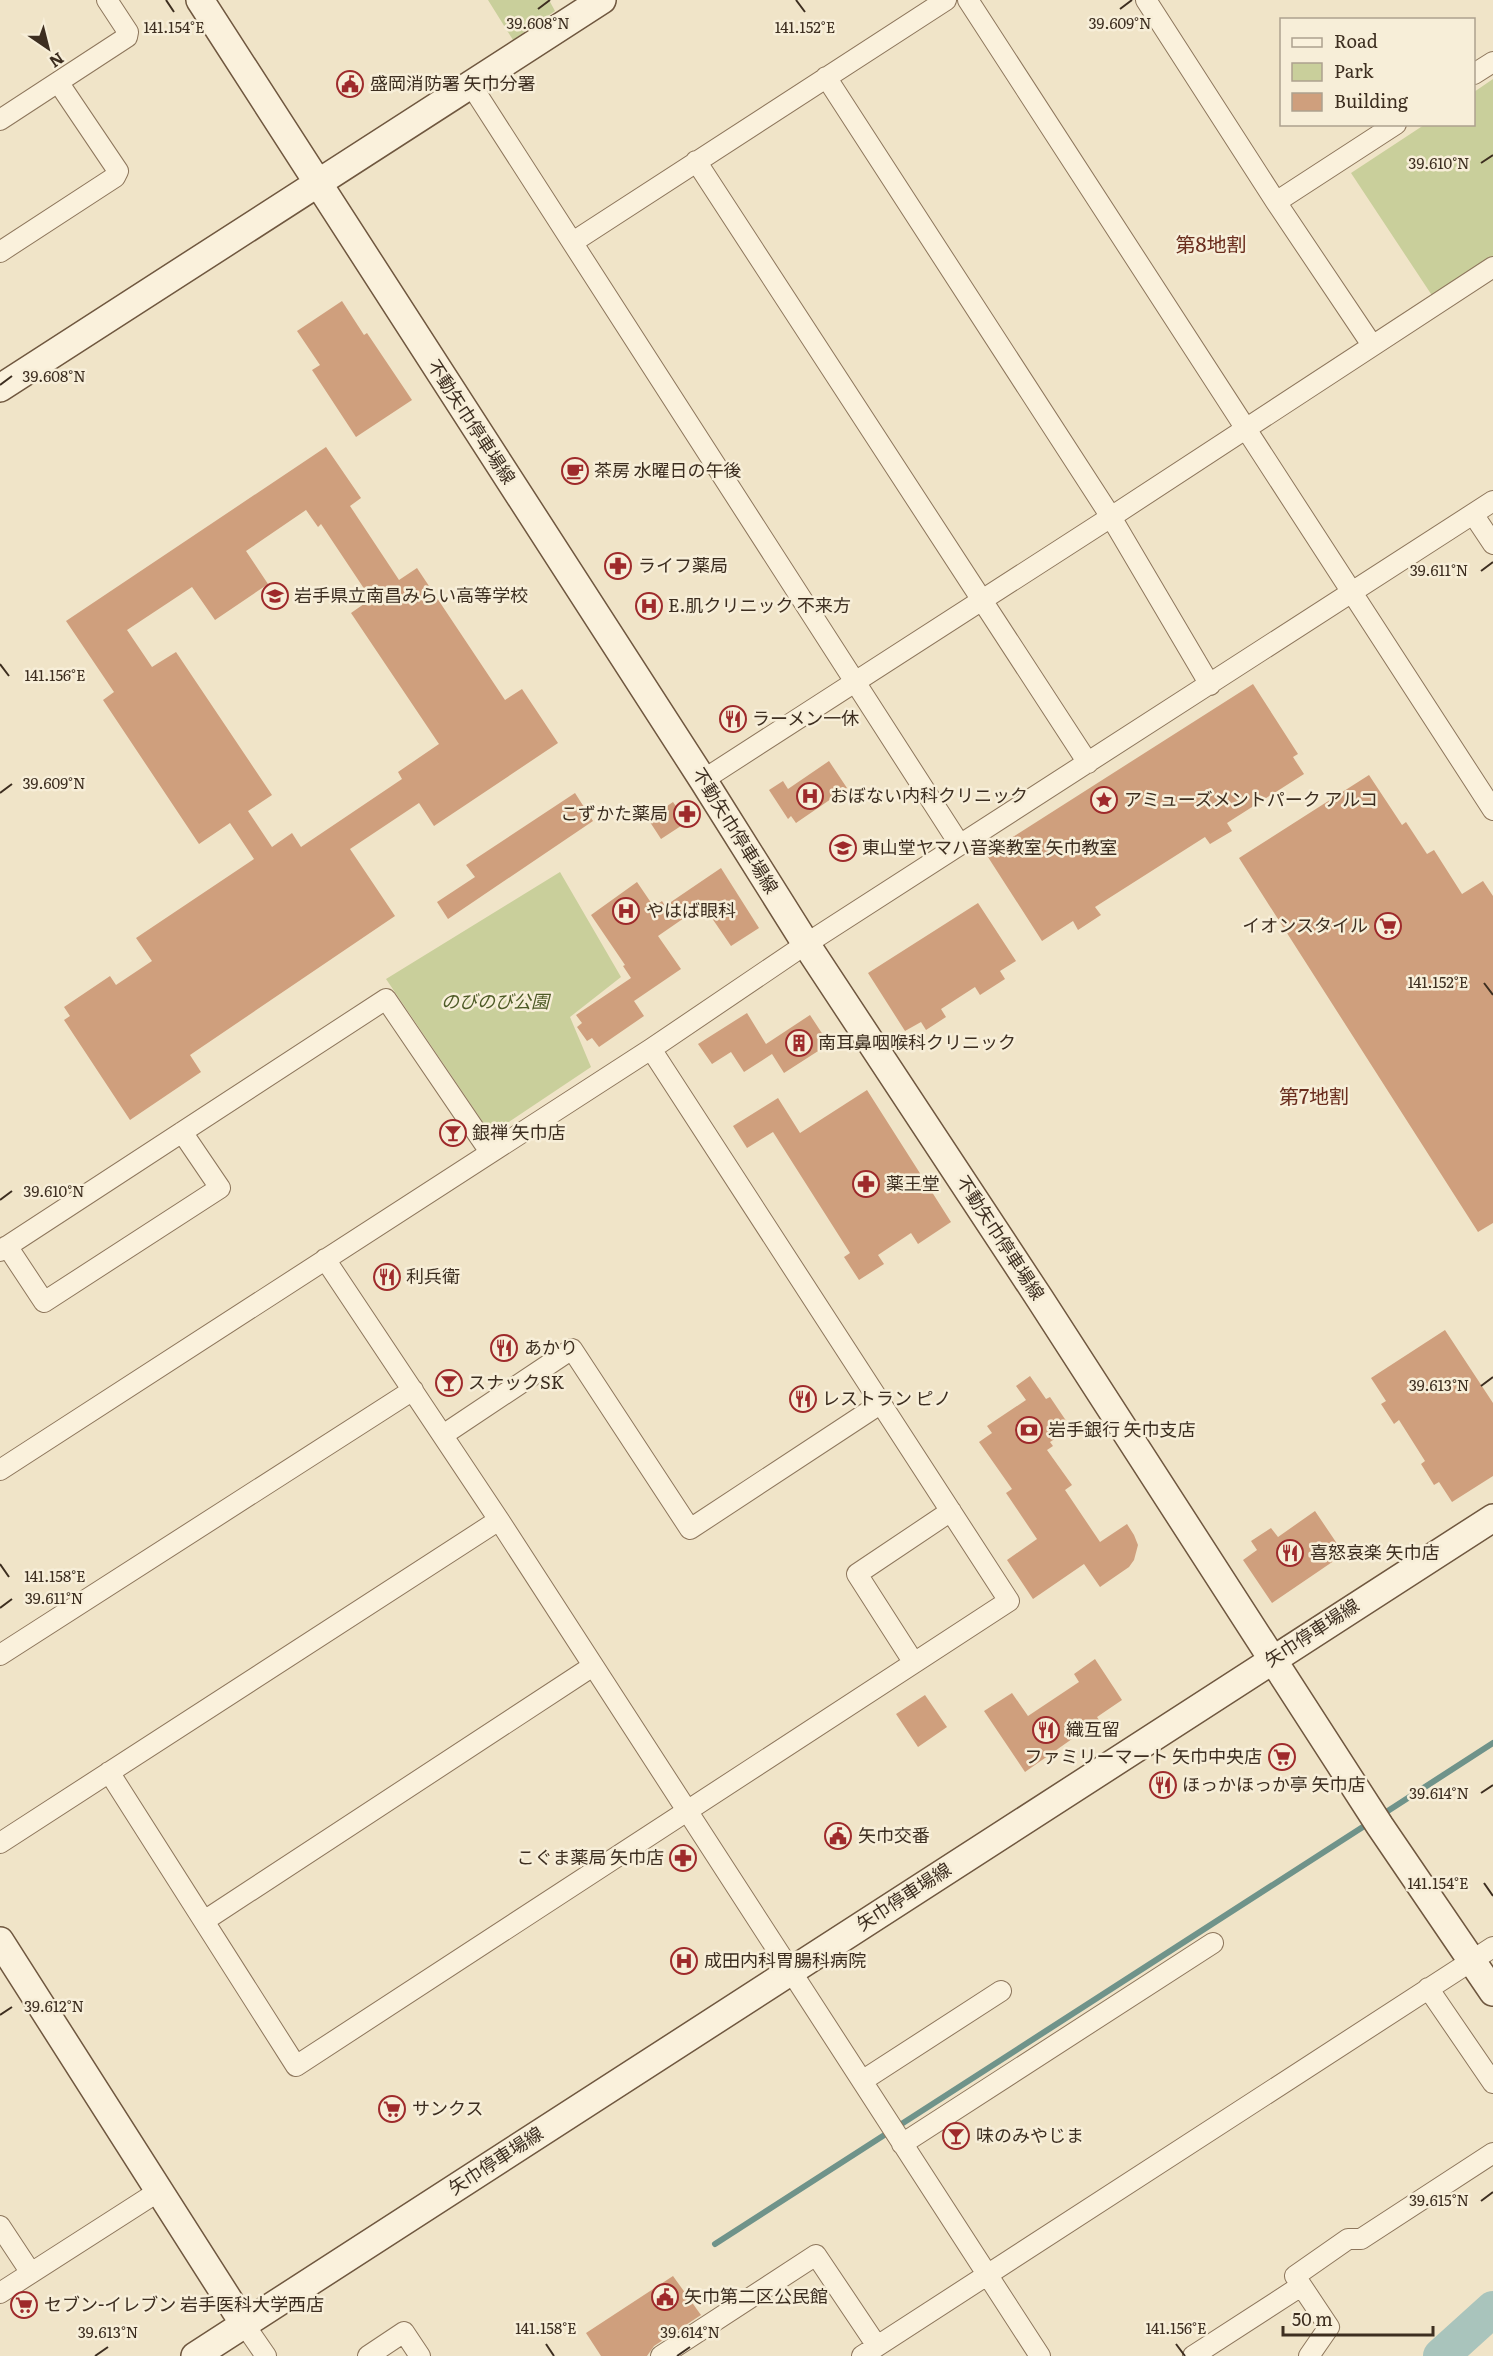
<svg xmlns="http://www.w3.org/2000/svg" width="1493" height="2356" font-family="Literata,'Noto Sans JP',serif">
<style>
.green{fill:#c9cf9b}
.lines{fill:none;stroke-linecap:round;stroke-linejoin:round}
.stream{stroke:#6f938a;stroke-width:6}
.river{stroke:#a9c4bc;stroke-width:36}
.building{fill:#cf9f7d;fill-rule:evenodd}
.street-casing{stroke:#8d765c;stroke-width:22}
.secondary-casing{stroke:#6f573f;stroke-width:30}
.street{stroke:#faf1dc;stroke-width:20}
.secondary{stroke:#faf1dc;stroke-width:27}
.ticks{fill:none;stroke:#3d2e20;stroke-width:2}
.labels{text-anchor:middle;stroke-width:5;stroke-linejoin:round;paint-order:stroke}
.poi-label{font-size:18px;fill:#3d2e20;stroke:#f7eed8;text-anchor:start}
.street-label{font-size:18px;fill:#3d2e20;stroke:#f7eed8}
.park-label{font-size:18px;font-style:italic;fill:#4d5a26;stroke:#f7eed8}
.neighbourhood-label{font-size:20px;fill:#6b2e1e;stroke:#f7eed8}
.ticks-label{font-size:15px;text-anchor:middle;fill:#3d2e20;stroke:#f7eed8;stroke-width:5;stroke-linejoin:round;paint-order:stroke}
</style>
<rect width="100%" height="100%" fill="#f0e4c8"/>
<!-- green -->
<path class="green" d="M488,0H549L555,11L513,40Z
M1493,79V260L1437,303L1351,173L1424,125L1474,124V92Z
M560,872L621,977L570,1017L591,1067L491,1134L386,979Z"/>
<g class="lines">
<!-- stream -->
<path class="stream" d="M1380,1816L1493,1743
M715,2244L1369,1823"/>
<!-- river -->
<path class="river" d="M1441,2356L1493,2309"/>
</g>
<!-- building -->
<path class="building" d="M342,301L364,335L367,333L412,400L356,437L312,370L320,365L297,331Z
M326,447L361,498L350,506L399,580L417,568L505,700L522,689L558,743L434,826L419,803L350,849L395,916L190,1055L201,1072L130,1120L64,1020L70,1016L64,1007L110,976L116,985L152,961L136,938L254,859L230,823L199,844L103,700L114,692L66,621ZM306,510L318,527L321,524L371,599L351,613L439,744L398,772L402,779L301,847L292,833L272,847L248,811L272,795L176,652L152,667L127,630L192,587L215,620L268,584L246,551Z
M1253,684L1298,754L1293,757L1304,774L1227,823L1232,831L1210,844L1205,837L1095,907L1101,915L1078,930L1073,921L1042,941L986,854Z
M829,761L847,788L796,823L791,816L788,819L769,790L783,781L788,789Z
M1369,775L1402,825L1406,822L1427,854L1434,850L1462,894L1483,881L1493,896V1223L1478,1232L1239,858Z
M575,793L593,821L448,919L437,902L475,877L466,865Z
M673,802L687,822L661,839L648,819Z
M721,868L759,928L731,946L705,908L689,919L687,916L658,936L681,969L634,1001L644,1016L599,1047L592,1038L587,1041L577,1027L582,1023L576,1015L631,978L623,966L625,965L591,915L637,882L654,907L662,901L665,906Z
M978,903L1016,961L1000,971L1005,979L980,995L975,987L941,1009L946,1017L926,1030L921,1022L905,1031L868,973Z
M747,1013L766,1044L810,1015L829,1044L784,1073L772,1054L744,1072L731,1052L712,1064L698,1044Z
M867,1090L951,1222L918,1244L911,1233L878,1255L884,1264L859,1280L844,1257L850,1253L773,1132L747,1148L733,1126L778,1098L800,1133Z
M1445,1330L1493,1403V1476L1452,1502L1439,1482L1434,1485L1421,1464L1425,1461L1399,1420L1394,1424L1381,1404L1386,1401L1371,1378Z
M1030,1376L1046,1399L1050,1397L1071,1428L1050,1442L1053,1446L1047,1450L1072,1485L1065,1490L1100,1542L1127,1524L1134,1535L1138,1545L1134,1560L1129,1567L1100,1587L1084,1564L1033,1599L1007,1560L1037,1539L1006,1493L1012,1489L979,1442L992,1433L987,1426L1026,1400L1016,1386Z
M1315,1511L1344,1554L1272,1603L1243,1560L1257,1550L1251,1541L1271,1528L1278,1537Z
M1095,1659L1122,1700L1097,1717L1099,1720L1025,1772L984,1711L1012,1693L1028,1716L1079,1682L1074,1674Z
M925,1695L947,1727L918,1747L896,1714Z
M673,2276L701,2315L654,2346L647,2356H601L586,2333Z"/>
<g class="lines">
<defs>
<path id="street" d="M968,0L1493,810
M1146,0L1276,202L1372,345
M1474,74L1493,62
M826,77L1111,517L1210,685
M471,85L960,845
M0,120L127,37L128,32L107,0
M696,161L1088,763
M1276,202L1396,124
M573,242L946,0
M0,252L115,177L118,171L58,82
M1473,514L1493,544
M703,780L1111,517L1493,267
M7,1246L44,1302L220,1188L182,1132
M0,1251L386,999L490,1152
M325,1259L499,1520L1040,2356
M443,1435L572,1349L690,1529L880,1404
M0,1470L651,1049L806,944L1493,501
M0,1655L413,1390
M914,1663L857,1574L951,1511
M109,1772L296,2066L1009,1601L651,1049
M0,1843L499,1520
M204,1921L593,1666
M1428,1988L1493,2083
M862,2081L1001,1991
M902,2144L1213,1943
M0,2226L31,2273
M0,2293L159,2191
M244,2324L266,2356
M368,2356L404,2332L420,2356
M661,2356L816,2255L877,2346
M862,2356L1493,1947
M1193,2356L1301,2286
M1309,2356L1329,2327L1295,2276L1348,2239H1361L1493,2153"/>
<path id="secondary" d="M200,0L703,780L806,944L1040,1299L1380,1826L1493,1992
M0,388L602,0
M0,1941L244,2324
M195,2356L1493,1518"/>
</defs>
<!-- street casing -->
<use href="#street" class="street-casing"/>
<!-- secondary casing -->
<use href="#secondary" class="secondary-casing"/>
<!-- street -->
<use href="#street" class="street"/>
<!-- secondary -->
<use href="#secondary" class="secondary"/>
</g>
<!-- ticks -->
<path class="ticks" d="M166,0L174,12M796,0L805,12M538,9L550,0M1120,9L1132,0M1481,163L1493,155M0,385L12,376M1481,571L1493,562M0,664L9,676M0,793L12,784M1484,983L1493,995M0,1200L12,1191M1481,1386L1493,1377M0,1564L9,1577M0,1608L12,1599M1481,1793L1493,1785M1484,1883L1493,1896M0,2015L12,2007M1481,2201L1493,2192M546,2344L554,2356M1176,2344L1185,2356M95,2356L108,2347M677,2356L690,2347"/>
<!-- icons -->
<defs>
<symbol id="civic-ring" viewBox="-11 -11 22 22"><circle r="9.5" fill="#f7eed8" stroke="#9e2a2b" stroke-width="1.5"/><path d="M-.6-6.5H3V-4.5H.6V-3L4-1V1h2V6H-6V1h2V-1L-.6-3ZM-1.2 2.5V6h2.4V2.5Z" fill="#9e2a2b"/></symbol>
<symbol id="cafe-ring" viewBox="-11 -11 22 22"><circle r="9.5" fill="#f7eed8" stroke="#9e2a2b" stroke-width="1.5"/><path d="M-5.5-4.5H6V0H3Q3 3.5 0 3.5H-2.5Q-5.5 3.5-5.5 0ZM3-3.2v2h1.7v-2ZM-6 4.5H4V6H-6Z" fill="#9e2a2b"/></symbol>
<symbol id="pharmacy-ring" viewBox="-11 -11 22 22"><circle r="9.5" fill="#f7eed8" stroke="#9e2a2b" stroke-width="1.5"/><path d="M-2-6h4v4h4v4h-4v4h-4v-4h-4v-4h4Z" fill="#9e2a2b"/></symbol>
<symbol id="school-ring" viewBox="-11 -11 22 22"><circle r="9.5" fill="#f7eed8" stroke="#9e2a2b" stroke-width="1.5"/><path d="M0-5L7-2L0 1L-7-2ZM-4 1L0 2.5L4 1V4Q0 6-4 4Z" fill="#9e2a2b"/></symbol>
<symbol id="hospital-ring" viewBox="-11 -11 22 22"><circle r="9.5" fill="#f7eed8" stroke="#9e2a2b" stroke-width="1.5"/><path d="M-5-5h3v3.5h4V-5h3V5h-3V1.5h-4V5h-3Z" fill="#9e2a2b"/></symbol>
<symbol id="restaurant-ring" viewBox="-11 -11 22 22"><circle r="9.5" fill="#f7eed8" stroke="#9e2a2b" stroke-width="1.5"/><path d="M-5-6h1v4h1v-4h1v4h1v-4h1v5L-1.5 .5V6h-2V.5L-5-1ZM5-6V6H3V1.5H1.5Q1.5-4 5-6Z" fill="#9e2a2b"/></symbol>
<symbol id="sight-ring" viewBox="-11 -11 22 22"><circle r="9.5" fill="#f7eed8" stroke="#9e2a2b" stroke-width="1.5"/><path d="M0-6L1.8-2.2L6-1.7L2.9 1.2L3.7 5.4L0 3.3L-3.7 5.4L-2.9 1.2L-6-1.7L-1.8-2.2Z" fill="#9e2a2b"/></symbol>
<symbol id="supermarket-ring" viewBox="-11 -11 22 22"><circle r="9.5" fill="#f7eed8" stroke="#9e2a2b" stroke-width="1.5"/><path d="M-6-5.5h2.5l.6 2H6L4.5 2H-2.5L-4.4-4H-6ZM-1.5 3.2a1.3 1.3 0 1 0 .1 0ZM3 3.2a1.3 1.3 0 1 0 .1 0Z" fill="#9e2a2b"/></symbol>
<symbol id="building-ring" viewBox="-11 -11 22 22"><circle r="9.5" fill="#f7eed8" stroke="#9e2a2b" stroke-width="1.5"/><path d="M-4-6H4V6H1V3H-1V6H-4ZM-2.5-4.3h1.7v1.8h-1.7ZM.8-4.3h1.7v1.8H.8ZM-2.5-1h1.7V.8h-1.7ZM.8-1h1.7V.8H.8Z" fill="#9e2a2b"/></symbol>
<symbol id="bar-ring" viewBox="-11 -11 22 22"><circle r="9.5" fill="#f7eed8" stroke="#9e2a2b" stroke-width="1.5"/><path d="M-6-5H6L.8 .8V4.5H3.5V6h-7V4.5H-.8V.8Z" fill="#9e2a2b"/></symbol>
<symbol id="bank-ring" viewBox="-11 -11 22 22"><circle r="9.5" fill="#f7eed8" stroke="#9e2a2b" stroke-width="1.5"/><path d="M-6-4H6V4H-6ZM0-2.3a2.3 2.3 0 1 0 0 4.6a2.3 2.3 0 1 0 0-4.6Z" fill="#9e2a2b"/></symbol>
</defs>
<g fill-rule="evenodd">
<use href="#civic-ring" x="335" y="69" width="30" height="30"/>
<use href="#cafe-ring" x="560" y="456" width="30" height="30"/>
<use href="#pharmacy-ring" x="603" y="551" width="30" height="30"/>
<use href="#school-ring" x="260" y="581" width="30" height="30"/>
<use href="#hospital-ring" x="634" y="591" width="30" height="30"/>
<use href="#restaurant-ring" x="718" y="704" width="30" height="30"/>
<use href="#hospital-ring" x="795" y="781" width="30" height="30"/>
<use href="#sight-ring" x="1089" y="785" width="30" height="30"/>
<use href="#pharmacy-ring" x="672" y="799" width="30" height="30"/>
<use href="#school-ring" x="828" y="833" width="30" height="30"/>
<use href="#hospital-ring" x="611" y="896" width="30" height="30"/>
<use href="#supermarket-ring" x="1373" y="911" width="30" height="30"/>
<use href="#building-ring" x="784" y="1028" width="30" height="30"/>
<use href="#bar-ring" x="438" y="1118" width="30" height="30"/>
<use href="#pharmacy-ring" x="851" y="1169" width="30" height="30"/>
<use href="#restaurant-ring" x="372" y="1262" width="30" height="30"/>
<use href="#restaurant-ring" x="489" y="1333" width="30" height="30"/>
<use href="#bar-ring" x="434" y="1368" width="30" height="30"/>
<use href="#restaurant-ring" x="788" y="1384" width="30" height="30"/>
<use href="#bank-ring" x="1014" y="1415" width="30" height="30"/>
<use href="#restaurant-ring" x="1275" y="1538" width="30" height="30"/>
<use href="#restaurant-ring" x="1031" y="1715" width="30" height="30"/>
<use href="#supermarket-ring" x="1267" y="1742" width="30" height="30"/>
<use href="#restaurant-ring" x="1148" y="1770" width="30" height="30"/>
<use href="#civic-ring" x="823" y="1821" width="30" height="30"/>
<use href="#pharmacy-ring" x="668" y="1843" width="30" height="30"/>
<use href="#hospital-ring" x="669" y="1946" width="30" height="30"/>
<use href="#supermarket-ring" x="377" y="2094" width="30" height="30"/>
<use href="#bar-ring" x="941" y="2121" width="30" height="30"/>
<use href="#civic-ring" x="650" y="2282" width="30" height="30"/>
<use href="#supermarket-ring" x="9" y="2290" width="30" height="30"/>
</g>
<g class="labels">
<!-- poi labels -->
<g class="poi-label">
<text x="370" y="90">盛岡消防署 矢巾分署</text>
<text x="594" y="477">茶房 水曜日の午後</text>
<text x="638" y="572">ライフ薬局</text>
<text x="294" y="602">岩手県立南昌みらい高等学校</text>
<text x="668" y="612">E.肌クリニック 不来方</text>
<text x="752" y="725">ラーメン一休</text>
<text x="830" y="802">おぼない内科クリニック</text>
<text x="1124" y="806">アミューズメントパーク アルコ</text>
<text x="668" y="820" text-anchor="end">こずかた薬局</text>
<text x="862" y="854">東山堂ヤマハ音楽教室 矢巾教室</text>
<text x="646" y="917">やはば眼科</text>
<text x="1368" y="932" text-anchor="end">イオンスタイル</text>
<text x="818" y="1049">南耳鼻咽喉科クリニック</text>
<text x="472" y="1139">銀禅 矢巾店</text>
<text x="886" y="1190">薬王堂</text>
<text x="406" y="1283">利兵衛</text>
<text x="524" y="1354">あかり</text>
<text x="468" y="1389">スナックSK</text>
<text x="822" y="1405">レストラン ピノ</text>
<text x="1048" y="1436">岩手銀行 矢巾支店</text>
<text x="1310" y="1559">喜怒哀楽 矢巾店</text>
<text x="1066" y="1736">織互留</text>
<text x="1262" y="1763" text-anchor="end">ファミリーマート 矢巾中央店</text>
<text x="1182" y="1791">ほっかほっか亭 矢巾店</text>
<text x="858" y="1842">矢巾交番</text>
<text x="664" y="1864" text-anchor="end">こぐま薬局 矢巾店</text>
<text x="704" y="1967">成田内科胃腸科病院</text>
<text x="412" y="2115">サンクス</text>
<text x="976" y="2142">味のみやじま</text>
<text x="684" y="2303">矢巾第二区公民館</text>
<text x="44" y="2311">セブン-イレブン 岩手医科大学西店</text>
</g>
<!-- street labels -->
<g class="street-label">
<text transform="translate(471 422) rotate(57)" y="6">不動矢巾停車場線</text>
<text transform="translate(735 831) rotate(58)" y="6">不動矢巾停車場線</text>
<text transform="translate(1000 1238) rotate(57)" y="6">不動矢巾停車場線</text>
<text transform="translate(1312 1633) rotate(-33)" y="6">矢巾停車場線</text>
<text transform="translate(904 1897) rotate(-33)" y="6">矢巾停車場線</text>
<text transform="translate(496 2161) rotate(-33)" y="6">矢巾停車場線</text>
</g>
<!-- park labels -->
<g class="park-label">
<text x="495" y="1008">のびのび公園</text>
</g>
<!-- neighbourhood labels -->
<g class="neighbourhood-label">
<text x="1211" y="252">第8地割</text>
<text x="1314" y="1104">第7地割</text>
</g>
</g>
<g class="ticks-label">
<text x="538" y="29">39.608°N</text>
<text x="1120" y="29">39.609°N</text>
<text x="174" y="33">141.154°E</text>
<text x="805" y="33">141.152°E</text>
<text x="1439" y="169">39.610°N</text>
<text x="54" y="382">39.608°N</text>
<text x="1439" y="576">39.611°N</text>
<text x="55" y="681">141.156°E</text>
<text x="54" y="789">39.609°N</text>
<text x="1438" y="988">141.152°E</text>
<text x="54" y="1197">39.610°N</text>
<text x="1439" y="1391">39.613°N</text>
<text x="55" y="1582">141.158°E</text>
<text x="54" y="1604">39.611°N</text>
<text x="1439" y="1799">39.614°N</text>
<text x="1438" y="1889">141.154°E</text>
<text x="54" y="2012">39.612°N</text>
<text x="1439" y="2206">39.615°N</text>
<text x="546" y="2334">141.158°E</text>
<text x="1176" y="2334">141.156°E</text>
<text x="108" y="2338">39.613°N</text>
<text x="690" y="2338">39.614°N</text>
</g>
<!-- legend -->
<rect x="1280" y="18" width="195" height="108" fill="#f7eed8" stroke="#ada18e" stroke-width="1.5"/>
<rect x="1292" y="38" width="30" height="9" fill="#faf1dc" stroke="#ada18e" stroke-width="1.5"/>
<text x="1334" y="48" font-size="18" fill="#3d2e20">Road</text>
<rect x="1292" y="63" width="30" height="18" fill="#c9cf9b" stroke="#ada18e" stroke-width="1.5"/>
<text x="1334" y="78" font-size="18" fill="#3d2e20">Park</text>
<rect x="1292" y="93" width="30" height="18" fill="#cf9f7d" stroke="#ada18e" stroke-width="1.5"/>
<text x="1334" y="108" font-size="18" fill="#3d2e20">Building</text>
<!-- north arrow -->
<g transform="translate(48 48) rotate(145)" stroke="#f7eed8" stroke-width="4.5" paint-order="stroke">
<path d="M0-4.5L10 22L0 15L-10 22Z" fill="#3d2e20"/>
<text y="-9" font-size="16" font-weight="bold" text-anchor="middle" fill="#3d2e20">N</text>
</g>
<!-- scale -->
<path d="M1283 2326v9h150v-9" fill="none" stroke="#3d2e20" stroke-width="3"/>
<text x="1292" y="2326" font-size="18" fill="#3d2e20" stroke="#f7eed8" stroke-width="4.5" paint-order="stroke">50 m</text>
</svg>
